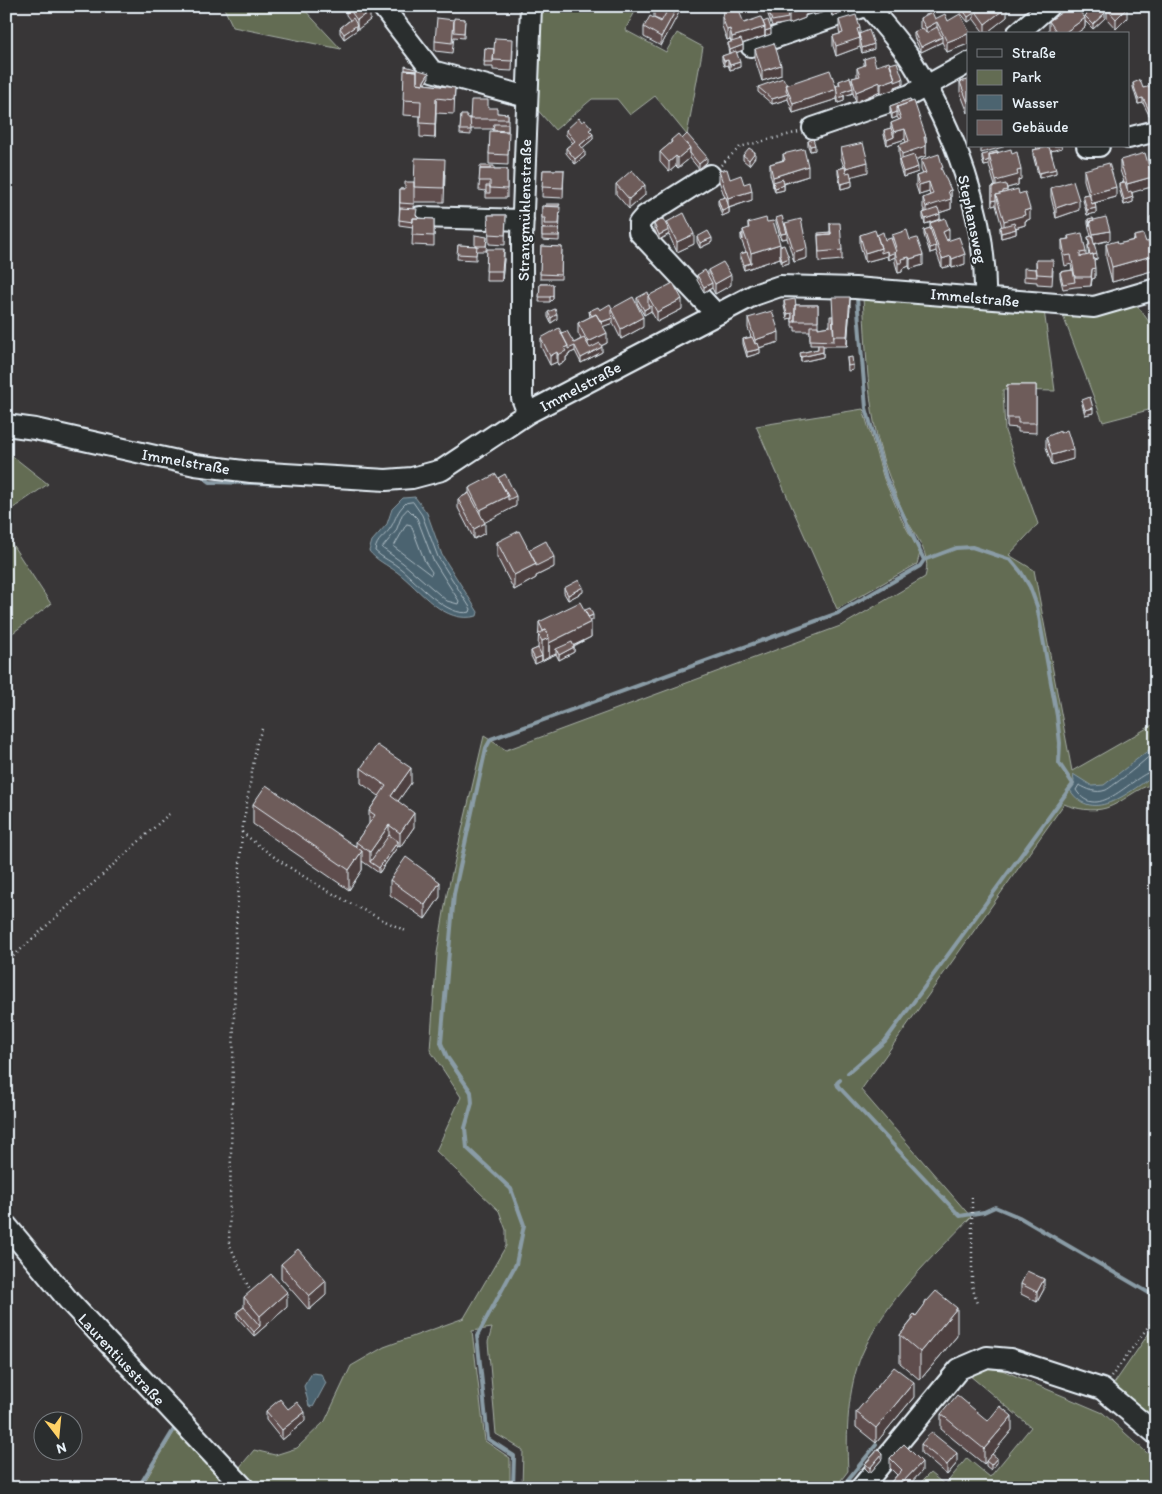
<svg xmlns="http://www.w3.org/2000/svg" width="1162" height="1494" font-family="Itim,sans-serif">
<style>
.green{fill:#636c53;stroke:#a6aea6}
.water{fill:#4c6470;stroke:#8a9ca6}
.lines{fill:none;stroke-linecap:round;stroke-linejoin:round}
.shore{stroke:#aab9c2;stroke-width:1}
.stream{stroke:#8a9ca6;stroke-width:4}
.minor-casing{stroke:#e8f1f8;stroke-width:24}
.path{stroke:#e8f1f8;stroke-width:2.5;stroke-dasharray:1 4;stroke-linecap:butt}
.minor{stroke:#2a2d2e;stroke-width:20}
.wall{fill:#5f4e4d;stroke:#e8f1f8}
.shaded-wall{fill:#4d403f;stroke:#e8f1f8}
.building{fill:#6e5b5a;stroke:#e8f1f8}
.labels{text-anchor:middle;stroke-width:4.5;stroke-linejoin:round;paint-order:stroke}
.street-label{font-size:16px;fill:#e8f1f8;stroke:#2a2d2e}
</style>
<rect width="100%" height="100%" fill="#383637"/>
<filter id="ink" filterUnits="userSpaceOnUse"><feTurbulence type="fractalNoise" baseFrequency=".02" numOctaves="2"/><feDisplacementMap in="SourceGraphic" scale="10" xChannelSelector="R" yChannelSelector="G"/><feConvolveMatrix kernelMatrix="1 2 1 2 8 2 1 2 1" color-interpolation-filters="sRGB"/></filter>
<g filter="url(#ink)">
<!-- green -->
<path class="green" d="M223,6H301L341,49L233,27Z
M540,6H638L625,30L666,52L677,33L703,47L687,135L655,96L630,115L617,99H592L555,130L535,107Z
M863,298L1044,310L1055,391L1003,390L1005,431L1038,524L1009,555L1034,570L1072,771L1156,723V783C1135,788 1123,803 1106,808C1093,812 1076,809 1064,804L861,1090L971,1217C932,1258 885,1300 862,1354C847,1389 846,1434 848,1471L835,1488H522L523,1450L496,1434L488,1342L492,1328L472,1331L485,1441L510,1458V1488H259L239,1468L254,1450L275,1455L297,1448L325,1421L351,1366L384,1347L464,1318L506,1246V1230L499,1211L436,1151L461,1097L430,1050L437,953L447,894L484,736L506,750L843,625L925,577C932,554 916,538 906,518C900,506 895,492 890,479C867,420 867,360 863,298Z
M1132,304L1140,309L1156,332V408L1103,422L1062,313Z
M863,409L884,479L902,520L920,553L917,564L837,609L756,426Z
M6,451L48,484L6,513Z
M6,535L51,604L6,638Z
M1156,1323V1425L1111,1388Z
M988,1368L1002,1370L1103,1413L1156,1461V1488H915L930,1473L945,1485L967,1458L990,1477L1031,1427L969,1375Z
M176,1429L231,1488H141Z"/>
<!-- water -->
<path class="water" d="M415,497L427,513L442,555L478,612L477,616C443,625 421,590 397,572C387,565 376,560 369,551L372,541L387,524L392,509L403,498Z
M1156,737V774C1131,790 1093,826 1070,790L1074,781L1073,774L1092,786L1104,785L1150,749Z
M312,1373L321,1374L326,1383L313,1407L309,1406L304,1386Z"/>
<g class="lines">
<!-- shore -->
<path class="shore" d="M413,502L422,515L438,557L471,609L470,612C447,618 417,582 401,569C393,562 382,558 375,551C376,539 386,536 391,527C397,517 396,512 406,503Z
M408,509L417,518L433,560L459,601L458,604L447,601L403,563L382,548L396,531L402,515Z
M407,524L411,525L425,562L432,572L431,575L394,547Z
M1156,749C1152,756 1112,787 1106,790C1095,794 1088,789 1079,785L1076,790C1098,825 1133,773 1156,770"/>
<!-- stream -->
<path class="stream" d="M857,298L866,408L886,478L924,560
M199,474L210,482L290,484
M840,1080L837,1083L838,1086L960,1216L984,1212L995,1207L1019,1217L1156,1297
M6,1212L13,1220
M138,1488L176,1426
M513,1488L514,1456L488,1439L477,1336L516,1264L524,1225L511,1189L467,1148L465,1128L472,1103L471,1092L447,1057L441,1043L454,894L486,748L491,739L838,613L920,566L924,560L956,548L972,547L1011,560L1021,572L1030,587L1037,606L1057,716L1060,743L1059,763L1073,784L885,1041L848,1073
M841,1488L876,1445"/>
<defs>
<path id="minor" d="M382,6L432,71L527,97
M868,6C883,24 899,41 911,60C954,129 987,215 985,297
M1017,34L1049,6
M751,46L865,6
M813,128L910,95L968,63
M1128,138L1156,131
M1087,146H1099
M710,175L645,216L639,223V232L716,314
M420,217L523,220
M528,413L522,398V237L531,6
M6,425L35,429L195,465L251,472L386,480L412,478L442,470L528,413L754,295L780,286L855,288L1094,307L1156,289
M6,1225L69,1301L244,1488
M861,1488L959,1369L987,1357L1010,1359L1102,1389L1156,1434"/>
</defs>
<!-- minor casing -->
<use href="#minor" class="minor-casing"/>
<!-- path -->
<path class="path" d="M721,165L740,147L799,132
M262,729L257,742L242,832C292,874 349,904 408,932
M242,832L236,928L229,1243L251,1293
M6,963L169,814
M972,1197V1285L977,1304
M1111,1377L1156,1316"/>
<!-- minor -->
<use href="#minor" class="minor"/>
</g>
<!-- wall -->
<path class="wall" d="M346,6H367L370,20L344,39L340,33V28L350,20L346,15Z
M682,6L661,46L644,37V27L661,22L662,21L654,18V8Z
M769,6H827V11L814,15L813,13L805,15V18L789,24L788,23L772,26L767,12V7Z
M829,6H842V12L832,16Z
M959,6H1006L1007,17L985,34L973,18L968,22L959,11Z
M1107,9L1127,18L1116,29L1107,19Z
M1085,16L1105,18L1093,29L1085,21V27L1076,34H1051L1049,31V21L1085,17Z
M722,17L744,23L763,22L771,34L743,44V50L736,53L740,67L730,70L728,65L724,66L722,61V56L729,54L728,48V43L731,42L730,39L727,40L722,26Z
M920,18L948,21L968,34V44L947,52L942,42L921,52L914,37V32L921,29L920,28Z
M465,19L464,38L454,37L452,53L435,51V41L454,20Z
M839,20L860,33L874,49L862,53L860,47L836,56L833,46V36L840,34L839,30Z
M485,48L494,49H513L512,71L493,70V67H484Z
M755,49L781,75L762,81L755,59Z
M864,59L876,66L890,64L903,84L895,87V89L881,94L880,91L856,102L853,93L844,96V101L838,103L837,99L793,113L788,99L772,104L758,92V87L787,85L836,86H839V81L852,83V78L857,77V68L864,66Z
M405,70L429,77L425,84L455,88L454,114L436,113L435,138L420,137V116L403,115Z
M1156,78V113L1149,115L1143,103L1138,104L1133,87V83L1143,88L1150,87L1149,80Z
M968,80V113L960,92V82Z
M910,99L926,137V156L915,160L918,172L903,177L899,165V160L900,159L899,154V145L906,142L905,139L887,145L884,135V130L891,128V123L899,120L897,117L892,119L890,111V106Z
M488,108L497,113L508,114V165L489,164V154L493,129H471V135L460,134L461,115L467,118H470Z
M566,130L592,133L593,139L582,148L585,156L575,164L566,153V148L573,143L566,135Z
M682,139L707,162L699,169L690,158L678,168L676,166L669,172L660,162V152L671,143V140Z
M808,141L815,150L810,151L808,146Z
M1036,146H1062V148L1051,151L1056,173L1039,178L1033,155V150L1037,149Z
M841,148L868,172L851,176L852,186L841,189L838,174V169L844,167L841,158Z
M998,153L1021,179L1018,180V185L1007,188V192L1019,194L1030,219L1025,221V225L1016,228V234L1001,238L1000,232V227H1002L996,205L992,206V187L995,186L989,165L984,166L982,160V155Z
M783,154L808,176L784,184V190L775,192L770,174V164L783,160Z
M743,155L755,157L749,165L743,160Z
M921,160L943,174L951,190V209L939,213L940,219L925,224L923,218V213L925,212L923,208V198L930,195L929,192L919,195L916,186V176L923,174L921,170Z
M1120,160L1152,184L1156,183L1153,197L1151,187L1132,192L1133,202L1124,205L1119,188V183L1124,182L1120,170Z
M480,169H507V198H486V191L479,190Z
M543,170H564L563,198L542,197Z
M1084,170L1116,197L1095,203L1096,213L1087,215L1083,200V195L1088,194L1084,180Z
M719,171L730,179L744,184L752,200L729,208V213L722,216L718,204V199L725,198L719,181Z
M445,174L444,202H414V209L416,215L419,218L434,219V246L412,245L413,227L399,225L400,189H405L414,182Z
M616,184L645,195L629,209L616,194Z
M1051,188L1079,210L1056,218L1051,197Z
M542,206L560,216L559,241L542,240V229H544V228H542Z
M488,215H506L505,245L489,244Z
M1156,215V249L1150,227V217Z
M776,218L785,228V223L807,258L794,262L787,238L781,239L776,223Z
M1088,219L1110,240L1094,244L1097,259L1094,260L1095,278L1092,279L1091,286L1075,287L1063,289L1060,277V272L1072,270L1071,264L1065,266L1062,250V240L1068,239V236L1086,252V256L1089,255L1088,250V245H1089L1088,237L1091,236L1088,224Z
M667,222L694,244L677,252L669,235L659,240L654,229V224L667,227Z
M767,222L789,263L782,265L780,258L744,270L740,259V254L746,252L741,239V234H743V230L748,229V223Z
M830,223L842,250V260L819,262L818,235L830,232Z
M930,223L949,239L946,240L965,264L952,268L951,266L942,268L936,251L930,253L924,235V230L930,228Z
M860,235H877L885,240H892V235L910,240L923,265L910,269L909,266L902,269V272L898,273L895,262V257L888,260L887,256L865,262L860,245Z
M1134,236L1146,242L1155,270L1112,282L1106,258V244H1118L1134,240Z
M487,237L486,251H476V260L457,259L458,245L475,246Z
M697,237L712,242L700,248L697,242Z
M541,246L562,247L561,279H540Z
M487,249L504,259L502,281H486Z
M1036,260L1053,270L1052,285L1037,284V282L1024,281V276L1036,269Z
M708,270L731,285L715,294L712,288L704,292L697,280V275H708Z
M540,284H553V299L550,302H539Z
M649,295L682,309L657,322L651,311L644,315L637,303V298Z
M784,301L796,305H818V328L830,326L832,316L850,306L847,346H823V357L801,362L800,353L818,349V345H810V331H795V327H792V318L787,319L784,306Z
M612,308L643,327L621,339L613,323L603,326L607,343L601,346L602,352L581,363L575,351L568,354V356L566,357V361L558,365L557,362L550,365L541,347V338L561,333L574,343L581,339L578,333V323L590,317L589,311Z
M548,312L557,319L551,323L548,317Z
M748,318L779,342L759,348L760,353L747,357L743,344V339L751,337L748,328Z
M847,358L853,365V370L848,371Z
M1007,385H1036V433L1018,432V428L1007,427Z
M1082,400L1093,413L1085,415L1082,404Z
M1046,437L1073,459L1052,465L1046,447Z
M469,488L516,506L484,522L485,533L474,539L458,508V499L469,493Z
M497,542L529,550L554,567L536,576V578L514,590L497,557Z
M564,588L583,592L568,600L564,593Z
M585,611L593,620L590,621L591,637L574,646V652L559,660L556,654L535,664L531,656V651L538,648L539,622Z
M361,768L411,783L398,801L414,827L400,847L398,846L379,873L362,861V870L349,890L253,824V804L356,846V842L369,824V811L379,796L361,783Z
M390,880L440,897L425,919L390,895Z
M281,1264L326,1295L309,1310L281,1278Z
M1021,1284L1044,1289L1037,1302L1021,1294Z
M244,1297L287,1307L254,1336L237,1317V1312L244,1307Z
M924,1302L957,1336L920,1380L900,1363V1335L912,1320V1316H916L924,1306Z
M914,1397L876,1443L856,1427V1412Z
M288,1409L305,1421L282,1440L266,1420V1411Z
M941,1414L988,1421L1012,1430L992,1454L997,1463L991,1470L986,1466V1461L984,1464L941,1429Z
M921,1444L957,1463L947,1475L921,1453Z
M890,1458L922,1471L906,1488H890V1483L897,1475L890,1468Z
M882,1459L870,1473L865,1468V1464Z"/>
<!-- shaded-wall -->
<path class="shaded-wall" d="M678,6H682V7L661,46V37Z
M805,6H813V13L805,15V18L789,24V14Z
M814,6H827V11L814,15Z
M842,7V12L832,16V11Z
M1007,7V17L985,34V24Z
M1127,8V18L1116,29V19Z
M370,11V20L357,30V20Z
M974,13V18L968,22V17Z
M1105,13V18L1093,29V24Z
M1085,18V27L1076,34H1063Z
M937,22V32L926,38V28Z
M357,25V30L344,39V34Z
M765,27V36L732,47V37Z
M860,28V47L836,56V46L857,29Z
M730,29V39L727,40V30Z
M771,29V34L765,36V31Z
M968,34V44L947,52V42Z
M942,37V42L921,52V47Z
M874,44V49L862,53V48Z
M743,45V50L730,55V50Z
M728,60V65L724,66V61Z
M740,62V67L730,70V65Z
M781,65V75L762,81V71Z
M429,73V77L424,86V81Z
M895,79H903V84L895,87V89L881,94V84Z
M880,82V91L856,102V92Z
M853,88V93L844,96V101L838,103V98L842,92Z
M837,89V99L793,113V104Z
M788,94V99L772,104V99Z
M436,98V113L435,138V124Z
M1143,98V103L1138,104V99Z
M1156,108V113L1149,115V110Z
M897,112V117L892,119V114Z
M905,129V139L887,145V140L894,137V132Z
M593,134V139L580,150V145Z
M924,137H926V156L902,164V154Z
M815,145V150L810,151V146Z
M981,146H1003V147L981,153Z
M1039,146H1062V148L1039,154Z
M690,148V158L678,168V158Z
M585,151V156L575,164V159Z
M755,152V157L749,165V160Z
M676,156V166L669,172V162Z
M707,157V162L699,169V164Z
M989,160V165L984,166V162Z
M868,162V172L846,178V168Z
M808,166V176L775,186L773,182V187V177Z
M918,167V172L903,177V172Z
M1056,169V173L1039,178V173Z
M1021,170V179L1018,180V185L996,191V181L1017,171Z
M1152,177V187L1151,185V187L1127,194V184Z
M852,181V186L841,189V184Z
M929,182V192L919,195V185Z
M645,185V195L629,209V199Z
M784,185V190L775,192V188Z
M1116,187V197L1090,204V194Z
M951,190V209L926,217V207L948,191Z
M752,191V200L728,208V198Z
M1156,191V196L1153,197V192Z
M1133,197V202L1124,205V200Z
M996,200V205L992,206V201Z
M1079,200V210L1056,218V208Z
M729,208V213L722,216V211Z
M1096,208V213L1087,215V210Z
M1030,209V219L1025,221V225L1004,231V221L1024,211Z
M940,214V219L925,224V219Z
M949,229V239L943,241V232Z
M1016,229V234L1001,238V233Z
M669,230V234L659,240V235Z
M1110,231V240L1093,244V234Z
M787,233V238L781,239V234Z
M694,234V244L677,252V242Z
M712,238V242L700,248V243Z
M780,244V258L744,270V265L751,263V253Z
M936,246V251L930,253V248Z
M807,248V258L794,262V252Z
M881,248L887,251V256L865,262V253Z
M504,249V259L502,281V271Z
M895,252V257L888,260V255Z
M965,254V264L952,268V259Z
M1097,254V259L1090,261V256Z
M923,255V265L910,269V259Z
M1155,255V270L1112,282V267Z
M951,256V266L942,268V259Z
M909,257V266L902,269V272L898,273V263L901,259Z
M789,258V263L782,265V261Z
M1095,268V278L1092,279L1091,286L1092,269Z
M731,275V285L715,294V284Z
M712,283V288L704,292V287Z
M553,295V299L550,302V297Z
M850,297V306L847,346V336Z
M682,299V309L657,322V312Z
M651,306V311L644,315V310Z
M792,313V318L787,319V314Z
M557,314V319L551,323V318Z
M643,317V327L621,339V329Z
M613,318V323L599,328V323Z
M779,332V342L755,349V340Z
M607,333V343L588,352V342Z
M568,346H575V351L568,354V356L566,357V361L558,365V355L564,348Z
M602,347V352L581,363V358Z
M760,349V353L747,357V352Z
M557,352V362L550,365V356Z
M823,352V357L801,362V357Z
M1093,408V413L1085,415V410Z
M1073,449V459L1052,465V455Z
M508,496H516V506L480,525V510Z
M485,523V533L474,539V529Z
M554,557V567L536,576V578L514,590V575L536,564Z
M583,587V592L568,600V595Z
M593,615V620L585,624V619Z
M591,622V637L558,653L556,649V654L549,657V643Z
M549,638V657L542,661V641Z
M574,647V652L559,660V655Z
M542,656V661L535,664V659Z
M411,768V783L391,811V796Z
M414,813V827L400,847V833Z
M389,825V840L370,862V852Z
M398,841V846L379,873V868Z
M362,851V870L349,890V870Z
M440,882V897L425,919V905Z
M1044,1279V1289L1037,1302V1292Z
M326,1281V1295L309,1310V1296Z
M287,1292V1307L254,1336V1332L260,1326V1316Z
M957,1308V1336L920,1380V1352Z
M914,1382V1397L876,1443V1428Z
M305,1412V1421L282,1440V1430Z
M1012,1416V1430L984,1464V1449Z
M957,1453V1463L947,1475V1465Z
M882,1454V1459L870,1473V1468Z
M997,1458V1463L991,1470V1465Z
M922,1462V1471L906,1488H897Z"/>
<!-- building -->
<path class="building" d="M347,6H367L370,11L357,20Z
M655,6H678L661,37L644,27L650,16L661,22L666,13L654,8Z
M724,6H737L744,23L761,17L765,27L732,37L730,29L727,30L722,17Z
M769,6H785L788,18L772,21L767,7Z
M786,6H805V9L789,14Z
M830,6H842V7L832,11Z
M960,6H969L974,13L968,17Z
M972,6H1006L1007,7L985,24Z
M1071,6H1075L1085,18L1063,34H1058L1049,21Z
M1095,6H1099L1105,13L1093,24L1085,16Z
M1110,6H1125L1127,8L1116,19L1107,9Z
M932,12L935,19L945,14L948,21L960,14L970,33L947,42L937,22L926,28L920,18Z
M856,15L860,28L857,29L860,38L836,46L833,36L843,33L839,20Z
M353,18L357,25L344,34L340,28Z
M437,18L454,20L452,43L435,41Z
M454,18L465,19L464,33L454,32Z
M768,20L771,29L765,31V27L763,22Z
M937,27L942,37L921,47L914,32L923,28L926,33Z
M869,30L874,44L862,48L859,34Z
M495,38L513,39L512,61L493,60Z
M741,39L743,45L730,50L728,43Z
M774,43L781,65L762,71L755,49Z
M485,48L494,49L493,62H484Z
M736,51L740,62L730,65L728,60L724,61L722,56Z
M873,56L876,66L889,62L895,79L881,84L880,82L856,92L852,78L860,76L857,68L865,65L864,59Z
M897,62L903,79L895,82V79L890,64Z
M405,66L429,73L424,81L423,84L417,83V71L405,70Z
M404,70L417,71V83L455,88L454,100L436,98L435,124L420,123L421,101L403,100Z
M830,70L837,89L793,104L786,85Z
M850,77L853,88L842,92L844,96L838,98L836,86L840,85L839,81Z
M783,78L787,85L786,90L788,94L772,99L758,87Z
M1156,78V108L1149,110L1143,98L1138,99L1133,83L1140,80L1143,88L1151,86L1149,80Z
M968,80V103L960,82Z
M910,99L911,102L897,107V112L892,114L890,106Z
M471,100H488V108H497V113L508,114V119H470Z
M914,101L926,137H924L926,146L902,154L899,145L909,141L905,129L894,132L891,123L901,119L897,107Z
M461,115H467V118H470L471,130H460Z
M579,118L582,122L585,120L592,128L589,130L593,134L580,145L585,151L575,159L566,148L575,141L566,130Z
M494,124H508V131L493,130Z
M891,128L894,137L887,140L884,130Z
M490,131L509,132L508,155L489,154Z
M678,134L690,148L678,158L676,156L669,162L660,152L672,142L671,140Z
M687,134L707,157L699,164L690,153V148L682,139Z
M813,139L815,145L810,146L808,141Z
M863,143L868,162L846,168L841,148Z
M1049,147L1056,169L1039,173L1033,150Z
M749,148L755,152L749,160L743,155Z
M804,149L808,166L773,177L770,164L785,160L783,154Z
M1011,149L1012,154L1017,152L1021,170L1017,171L1018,175L996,181L989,155Z
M998,151V153L989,155V160L984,162L982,155Z
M1145,153L1152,177L1127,184L1120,160Z
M939,154L943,168H941L951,190L948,191L951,199L926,207L923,198L933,194L929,182L919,185L916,176L926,173L921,160Z
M914,155L918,167L903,172L899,160Z
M415,158L445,159L444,188L414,187Z
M1109,163L1116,187L1090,194L1084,170Z
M480,166H494V169H480Z
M845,167L846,173L850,172L852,181L841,184L838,169Z
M480,169H507V189L490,188V181H479Z
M727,169L730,179L741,175L744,184L750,182L752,191L728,198L719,171Z
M543,170H564L563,188L542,187Z
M632,170L645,185L629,199L616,184Z
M783,179L784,185L775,188L773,182Z
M1073,181L1079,200L1056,208L1051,188Z
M405,182H414V204L400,203V189H405Z
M1125,182L1128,192L1131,191L1133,197L1124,200L1119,183Z
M1156,183V191L1153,192L1151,185Z
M1006,184L1007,190L1003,191V193L996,195V200L992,201V187Z
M486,186H490V193H486Z
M1018,189L1019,194L1025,192L1030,209L1024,211L1025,215L1004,221L996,195Z
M1089,194L1092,204L1095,203L1096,208L1087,210L1083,195Z
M726,197L729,208L722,211L718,199Z
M546,204H560L559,206H545Z
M542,206L560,207L559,224H544L545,218H542Z
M400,208L417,209L416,215L419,218H413V222L399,220Z
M938,208L940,214L925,219L923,213Z
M684,213L694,234L677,242L667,222Z
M488,215H506L505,235L489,234Z
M1156,215V239L1150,217Z
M782,216L787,233L781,234L776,218Z
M1106,217L1110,231L1093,234L1090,221Z
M413,218L434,219V236L412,235Z
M766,218L767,222L773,221L780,244L751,253L743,230L749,228L748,223Z
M945,218L949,229L943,232L947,241L959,237L965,254L952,259L951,256L942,259L930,223Z
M1093,218L1094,220L1090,221V226L1088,219Z
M663,219L669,230L659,235L654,224Z
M801,219L807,248L794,252L785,223Z
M830,223H840L842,250L819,252L818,235L831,234Z
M1014,223L1016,229L1001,233L1000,227Z
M930,228L936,246L930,248L924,230Z
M542,229H559V236H542Z
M875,230L881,248L865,253L860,235Z
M907,230L910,240L917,238L923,255L910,259L909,257L901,259L902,263H898L895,252L897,251L892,235Z
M708,231L712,238L700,243L697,237Z
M831,232V234L818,235V233Z
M883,232L885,240L891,238L896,252L888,255L887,251L881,253V248L877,235Z
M1082,233L1086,252L1080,253V257L1093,254L1095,268L1092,269L1091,277H1075L1071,255L1065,256L1062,240L1069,239L1068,236Z
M741,234H743V240Z
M1143,234L1146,242L1151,241L1155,255L1112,267L1106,244L1117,241L1118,244L1135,240L1134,236Z
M475,235L487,237L486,246H475Z
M1092,236L1097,254L1093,255V254L1090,255L1088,245H1090L1088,237Z
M458,245L477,246L476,255L457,254Z
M784,245L789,258L782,261L780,254V246Z
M541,246L562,247L561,275L540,274Z
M487,249H504L502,271H486Z
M747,252L751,263L744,265L740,254Z
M1036,260H1053L1052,275L1037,274Z
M723,262L731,275L715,284L708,270Z
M1024,268L1036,269L1037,277L1024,276Z
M705,270L712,283L704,287L697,275Z
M1073,270L1075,282L1063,284L1060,272Z
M673,283L682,299L657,312L648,296Z
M540,284H553V295L550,297H539Z
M648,292L649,296H648V305L649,307L644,310L637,298Z
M633,297L643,317L621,329L611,309Z
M832,297H850L847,336H834Z
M795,299L796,305H795V322H792V313L787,314L784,301Z
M610,304L612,308L611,309V314L613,318L601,322L596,314L592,316L589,311L598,307L600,310Z
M795,305H818V321H795Z
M555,309L557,314L551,318L548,312Z
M772,311L779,332L755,340L748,318Z
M596,314L607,333L588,342L578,323Z
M830,316H832L834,341L810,340V326H818V328L830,326Z
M559,328L568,346L564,348L566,351L558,355L557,352L550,356L541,338Z
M567,331L574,343L584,338L590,348L600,343L602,347L581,358L575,346L568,349V346L561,333Z
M752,337L755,344L758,343L760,349L747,352L743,339Z
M818,345H823V352L801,357L800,353L818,349Z
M852,357L853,365L848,366L847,358Z
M1007,385H1036V423H1018V418H1007Z
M1090,397L1093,408L1085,410L1082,400Z
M1067,430L1073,449L1052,455L1046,437L1060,431V433Z
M496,474L508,496L480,510L469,488Z
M505,474L516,496L508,500V496L498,478Z
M469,493L485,523L474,529L458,499Z
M519,531L536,564L514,575L497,542Z
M546,541L554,557L536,566V564L529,550Z
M579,580L583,587L568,595L564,588Z
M580,602L591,622L549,643V638L546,630L543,631L539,622Z
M590,608L593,615L588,617L585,610Z
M546,630L549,638L542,641L538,634Z
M572,642L574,647L559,655L556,649Z
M538,648L542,656L535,659L531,651Z
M377,745L411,768L391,796L414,813L400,833L389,825L370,852L356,842L375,815L369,811L386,786L361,768Z
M266,785L362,851L349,870L253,804Z
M389,835L398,841L379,868L370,862Z
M406,857L440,882L425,905L390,880Z
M298,1249L326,1281L309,1296L281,1264Z
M1027,1271L1044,1279L1037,1292L1021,1284Z
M271,1274L287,1292L260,1316L244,1297Z
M936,1291L957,1308L920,1352L900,1335L914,1318L912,1316L914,1314L916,1316L925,1304L924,1302L925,1300L927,1301Z
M244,1307L260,1326L254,1332L237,1312Z
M894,1367L914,1382L876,1428L856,1412Z
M957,1395L988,1421L1000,1406L1012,1416L984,1449L941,1414Z
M280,1399L288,1409L297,1402L305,1412L282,1430L266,1411Z
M931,1432L957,1453L947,1465L921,1444Z
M904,1444L922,1462L897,1488H895L890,1483L902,1470L890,1458Z
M878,1450L882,1454L870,1468L865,1464Z
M992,1454L997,1458L991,1465L986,1461Z"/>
</g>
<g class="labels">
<!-- street labels -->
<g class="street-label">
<text transform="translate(524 210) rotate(-89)" y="6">Strangmühlenstraße</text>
<text transform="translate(973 219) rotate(78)" y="6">Stephansweg</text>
<text transform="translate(975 297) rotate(5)" y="6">Immelstraße</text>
<text transform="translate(580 386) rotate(-28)" y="6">Immelstraße</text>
<text transform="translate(186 461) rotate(10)" y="6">Immelstraße</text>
<text transform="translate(122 1359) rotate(47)" y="6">Laurentiusstraße</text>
</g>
</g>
<!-- margin -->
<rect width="1162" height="1494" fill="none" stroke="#2a2d2e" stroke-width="25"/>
<rect x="12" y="12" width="1137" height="1469" fill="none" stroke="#e8f1f8" stroke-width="2" filter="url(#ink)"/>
<!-- legend -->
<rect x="967" y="32" width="162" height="115" fill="#2a2d2e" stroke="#767b7f"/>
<rect x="977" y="49" width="25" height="8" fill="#2a2d2e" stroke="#767b7f"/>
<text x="1012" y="58" font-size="15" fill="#e8f1f8">Straße</text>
<rect x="977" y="70" width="25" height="15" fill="#636c53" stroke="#767b7f"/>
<text x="1012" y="82" font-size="15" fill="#e8f1f8">Park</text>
<rect x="977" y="95" width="25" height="15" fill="#4c6470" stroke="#767b7f"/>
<text x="1012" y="108" font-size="15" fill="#e8f1f8">Wasser</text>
<rect x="977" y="120" width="25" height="15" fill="#6e5b5a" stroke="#767b7f"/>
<text x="1012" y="132" font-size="15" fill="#e8f1f8">Gebäude</text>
<!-- north arrow -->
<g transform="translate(58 1436) rotate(164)"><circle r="24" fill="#2a2d2e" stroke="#767b7f"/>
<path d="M0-4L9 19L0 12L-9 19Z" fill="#ffd166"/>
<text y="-8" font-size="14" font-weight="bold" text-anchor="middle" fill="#e8f1f8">N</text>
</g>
</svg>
